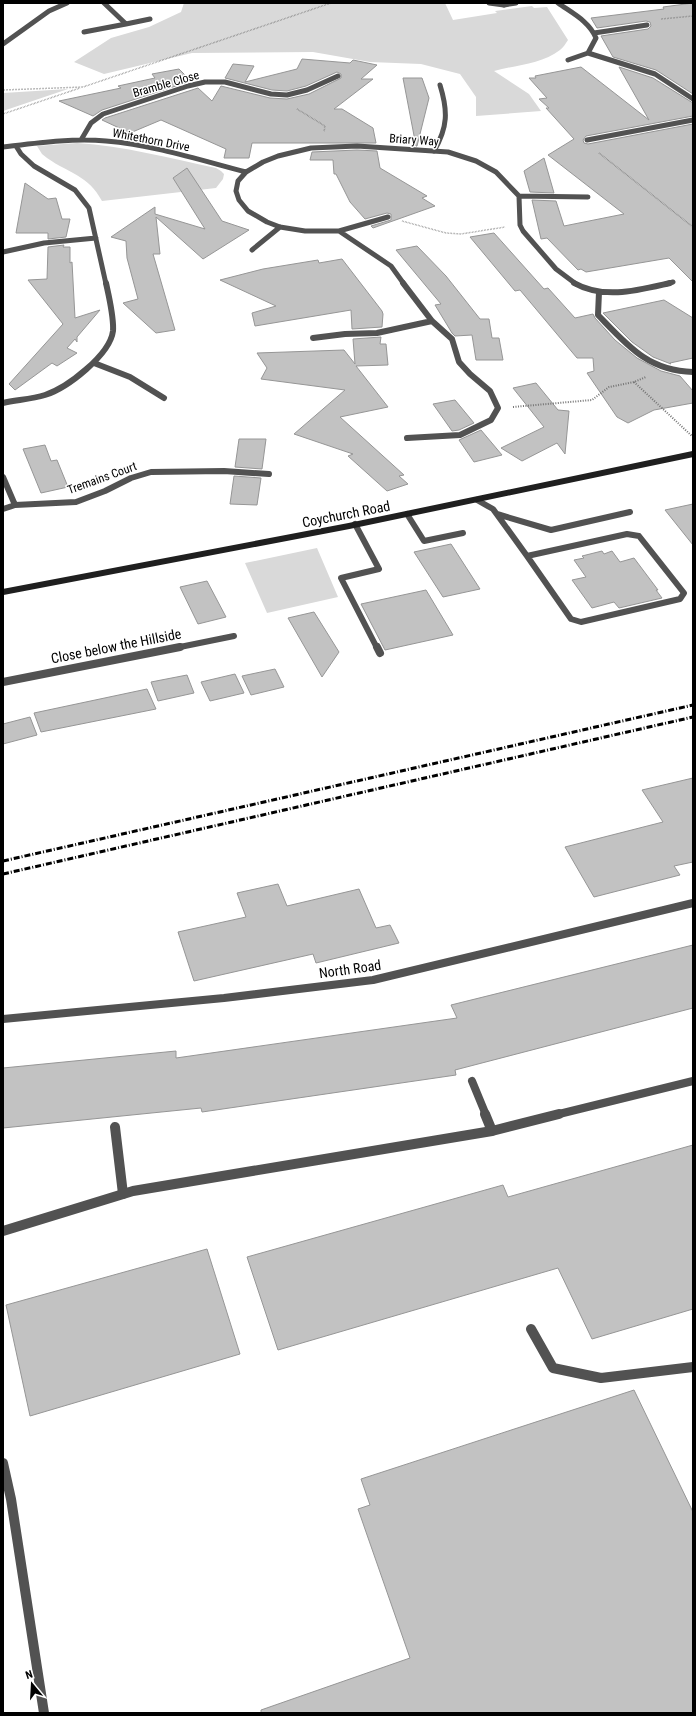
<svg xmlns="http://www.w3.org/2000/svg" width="696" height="1716" font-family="'Roboto Condensed',sans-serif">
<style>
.green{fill:#d9d9d9}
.building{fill:#c2c2c2;stroke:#969696}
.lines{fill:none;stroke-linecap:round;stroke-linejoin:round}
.path-far1{stroke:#747474;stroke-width:1.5;stroke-dasharray:0.5 1;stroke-linecap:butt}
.path{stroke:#747474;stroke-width:2;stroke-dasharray:1 1.5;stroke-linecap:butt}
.service-far3{stroke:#525252;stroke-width:5}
.service-far2{stroke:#525252;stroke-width:6}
.service-far1{stroke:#525252;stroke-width:8}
.service{stroke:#525252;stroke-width:10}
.minor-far3{stroke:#525252;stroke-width:5}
.minor-far2{stroke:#525252;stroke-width:6}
.minor-far1{stroke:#525252;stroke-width:8}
.minor{stroke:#525252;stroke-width:10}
.secondary{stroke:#1f1f1f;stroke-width:6}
.rail{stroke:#000;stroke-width:3;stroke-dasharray:6 2 1 2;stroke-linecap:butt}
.labels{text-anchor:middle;stroke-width:3;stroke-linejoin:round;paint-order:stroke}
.far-street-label{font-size:12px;fill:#000;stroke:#fff}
.street-label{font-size:14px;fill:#000;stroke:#fff}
</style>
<rect width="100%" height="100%" fill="#fff"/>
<!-- green -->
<path class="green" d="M184,3H445L453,20L497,13L495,11L532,6L534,8L547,7L568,40C566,43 563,48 560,50C542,64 516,65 494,71L529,94L541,111L476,116V97L460,74L421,64L370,62L313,52L192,53L104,74L74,62L111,38L149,27L181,12Z
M68,89L3,111V93Z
M77,143C124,146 169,158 216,168L221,171L224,174L223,179L216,188L102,201C88,175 70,174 47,158L42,154L37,146Z
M317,548L338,597L267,613L245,563Z"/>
<!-- building -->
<path class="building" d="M693,3V94L656,70L613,57L601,36L648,29L651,26L650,22L646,21L597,28L591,18L664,9L663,7Z
M302,59L350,63L353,60L377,65L361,79H373L334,109H342L373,128L376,143H252L249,158H224L226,149L161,120L130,133L102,120L105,118L198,88L212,101L221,86L270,98L287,99L309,94L341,78V74L337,72L306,86L287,91L272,90L225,78L233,64L254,66L245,82L297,69Z
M581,67L649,120L619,67L653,78L693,103V116L586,136L583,140L584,143L588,144L693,124V282L669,258L586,272L581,269L578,270L547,238L541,239L532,200L556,201L564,226L624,214L548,155L574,139L546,108H549L539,99L547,98L529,78H536L535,76Z
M179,69L191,81L102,110L93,116L59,101L121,88L118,86L155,78L152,74Z
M403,78H422L429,98L417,146H416Z
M357,150L377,151L380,168L427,196L422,198L435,206L373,228L371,226L391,220V214L387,213L365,219L350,202L336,174H334L333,160H310L312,152Z
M544,158L554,193L530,192L524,171Z
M187,168L222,221L249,230L203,259L156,217L160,254H153L175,330L156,333L123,303L138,299L127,258L126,241L111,237L155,207V214L205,229L173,178Z
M25,183L48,199L56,198L62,219H70L66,237L48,239V233H16Z
M494,233L544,289L548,288L575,318L593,314L595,318L615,340L637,358L661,371L680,376L693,391V403L654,410L628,423L617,417L587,373L594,371L593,358H577L520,290L515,291L470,237Z
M64,245L63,247H70V263L72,262L75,318L100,310L77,337V342L75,339L67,348L77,353L57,366L52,363L15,390L9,384L63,324L28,280L47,279L48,247Z
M417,246L446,276L480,319H489L492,338H499L503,360H476L472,335L455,336L452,333L435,305L441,304L396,250Z
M342,259L382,311L383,314L382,327L352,329L351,310L255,326L252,313L276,306L220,280L263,269L318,260L319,263Z
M664,300L693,318V358L670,363L671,364L653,357L632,342L603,313Z
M381,337L380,344H386L388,365L356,366L388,407L340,417L404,475L399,476L408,484L387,491L348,456L353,454L294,434L345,390L261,379L267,368L257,353L344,350L355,364L353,339Z
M536,383L558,410L569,411L565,454L557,443L522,461L501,448L544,427L513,388Z
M455,400L474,423L459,430L452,431L433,404Z
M481,430L502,455L474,462L459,440Z
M239,439H266L262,469L235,467Z
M45,445L51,461L57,460L68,487L41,493L23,449Z
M234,476L261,478L257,505L230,504Z
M693,504V545L665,510Z
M451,544L480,589L443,597L414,552Z
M602,551L604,554L612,551L620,562L634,558L658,590H656L662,598L619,608L614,602L592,608L572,580L586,577L574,560L584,558L582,556Z
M207,581L226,617L198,624L180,587Z
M426,590L453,635L385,650L361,604Z
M314,612L339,652L322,677L288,618Z
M275,669L284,687L251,695L242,676Z
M235,674L244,693L210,701L201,682Z
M187,675L194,693L158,701L151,682Z
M147,689L156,709L41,732L34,713Z
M30,717L37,735L3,744V724Z
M693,778V862L674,866L680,875L594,897L565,847L663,822L642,790Z
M278,884L287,906L359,889L376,928L390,925L399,943L316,963L313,954L194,981L178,932L246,917L237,893Z
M693,945V1008L455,1070L456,1075L202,1112L201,1108L3,1128V1068L176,1051V1058L457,1018L451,1005Z
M693,1145V1309L592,1339L558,1268L278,1350L247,1257L503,1185L508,1197Z
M207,1249L240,1354L30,1416L6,1305Z
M634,1390L693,1512V1713H261V1710L410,1658L358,1509L370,1505L361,1479Z"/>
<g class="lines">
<!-- path-far1 -->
<path class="path-far1" d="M661,19L693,16
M3,90L83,87L331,3
M297,109L325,126L324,132
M3,114L80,88
M599,153L693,227
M402,221L446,233L461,234L505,227"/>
<!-- path -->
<path class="path" d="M634,382L693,437
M513,407L592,400L609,387L634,382L646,377"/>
<!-- service-far3 -->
<path class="service-far3" d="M489,3L504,5
M126,24L150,19
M84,32L126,24L104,3
M594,33L647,25
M3,44L49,11L67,3
M434,151C448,127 448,111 440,85"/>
<!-- service-far2 -->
<path class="service-far2" d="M477,500L493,509L527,556
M407,514L424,541L463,533
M497,514L551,530L630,512
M355,524L379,569L341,578L377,648
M627,534L639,536L684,593L680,599L581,622L571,619L527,556Z"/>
<!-- service-far1 -->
<path class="service-far1" d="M377,647L380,653
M472,1081L486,1115"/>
<!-- service -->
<path class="service" d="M485,1114L492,1131
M115,1127L123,1194
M531,1329L553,1368L601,1378L693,1367"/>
<!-- minor-far3 -->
<path class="minor-far3" d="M558,3C572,13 589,21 596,38L588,53L655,74L693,99
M504,5L516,3
M568,60L588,53
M81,140L91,123L103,114L188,86L205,82H225L271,94L287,95L307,90L338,76
M587,140L693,120
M16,146L21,154L34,166L75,190L89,208L106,284
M3,147C37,143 72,138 106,141C154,145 200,160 246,172
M519,196L588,197
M339,231L388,217
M252,250L280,227
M3,252L44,243L96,238
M404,284L391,266L339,231H305L280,227L267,222L248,211L239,200L236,191L238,181L246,172L263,162L278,156L311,148L357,146L448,152L476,161L496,172L519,196L520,225L523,231L556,269L576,284
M666,284L673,282"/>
<!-- minor-far2 -->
<path class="minor-far2" d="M403,283L432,321L452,339L459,362L470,374L490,391L498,408L491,420L460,435L407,438
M574,283C604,300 639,290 670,283
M599,292L598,315C627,345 648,371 693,372
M313,338L345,334L377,333L432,321
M94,363L130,377L164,398
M3,403C17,400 32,399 45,395C67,388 110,355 113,331C114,317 109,297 106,283
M3,477L15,505
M3,509L15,505L76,502L105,491L131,478L151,472L224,471L269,474
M175,648L234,636"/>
<!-- minor-far1 -->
<path class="minor-far1" d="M3,682L180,647
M3,1019L224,998L373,980L693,903
M555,1115L693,1081"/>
<!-- minor -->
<path class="minor" d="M3,1231L133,1191L492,1131L559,1114
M3,1463L11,1499L44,1713"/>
<!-- secondary -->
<path class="secondary" d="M3,592L349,526L693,454"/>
<!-- rail -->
<path class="rail" d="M3,861L693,705
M3,874L693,717"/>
</g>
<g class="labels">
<!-- far-street labels -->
<g class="far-street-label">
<text transform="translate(166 84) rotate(-16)" y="4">Bramble Close</text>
<text transform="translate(151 140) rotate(11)" y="4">Whitethorn Drive</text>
<text transform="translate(414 140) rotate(4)" y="4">Briary Way</text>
<text transform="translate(102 478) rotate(-20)" y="4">Tremains Court</text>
</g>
<!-- street labels -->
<g class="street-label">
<text transform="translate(346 514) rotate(-11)" y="5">Coychurch Road</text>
<text transform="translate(116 646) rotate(-11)" y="5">Close below the Hillside</text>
<text transform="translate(350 969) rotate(-8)" y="5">North Road</text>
</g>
</g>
<!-- border -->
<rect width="696" height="1716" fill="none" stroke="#000000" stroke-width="8"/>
<!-- north arrow -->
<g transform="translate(32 1684) rotate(342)" stroke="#ffffff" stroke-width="3" paint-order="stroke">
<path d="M0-3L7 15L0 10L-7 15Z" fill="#000000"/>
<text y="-6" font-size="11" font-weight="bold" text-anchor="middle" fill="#000000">N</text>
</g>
</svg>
